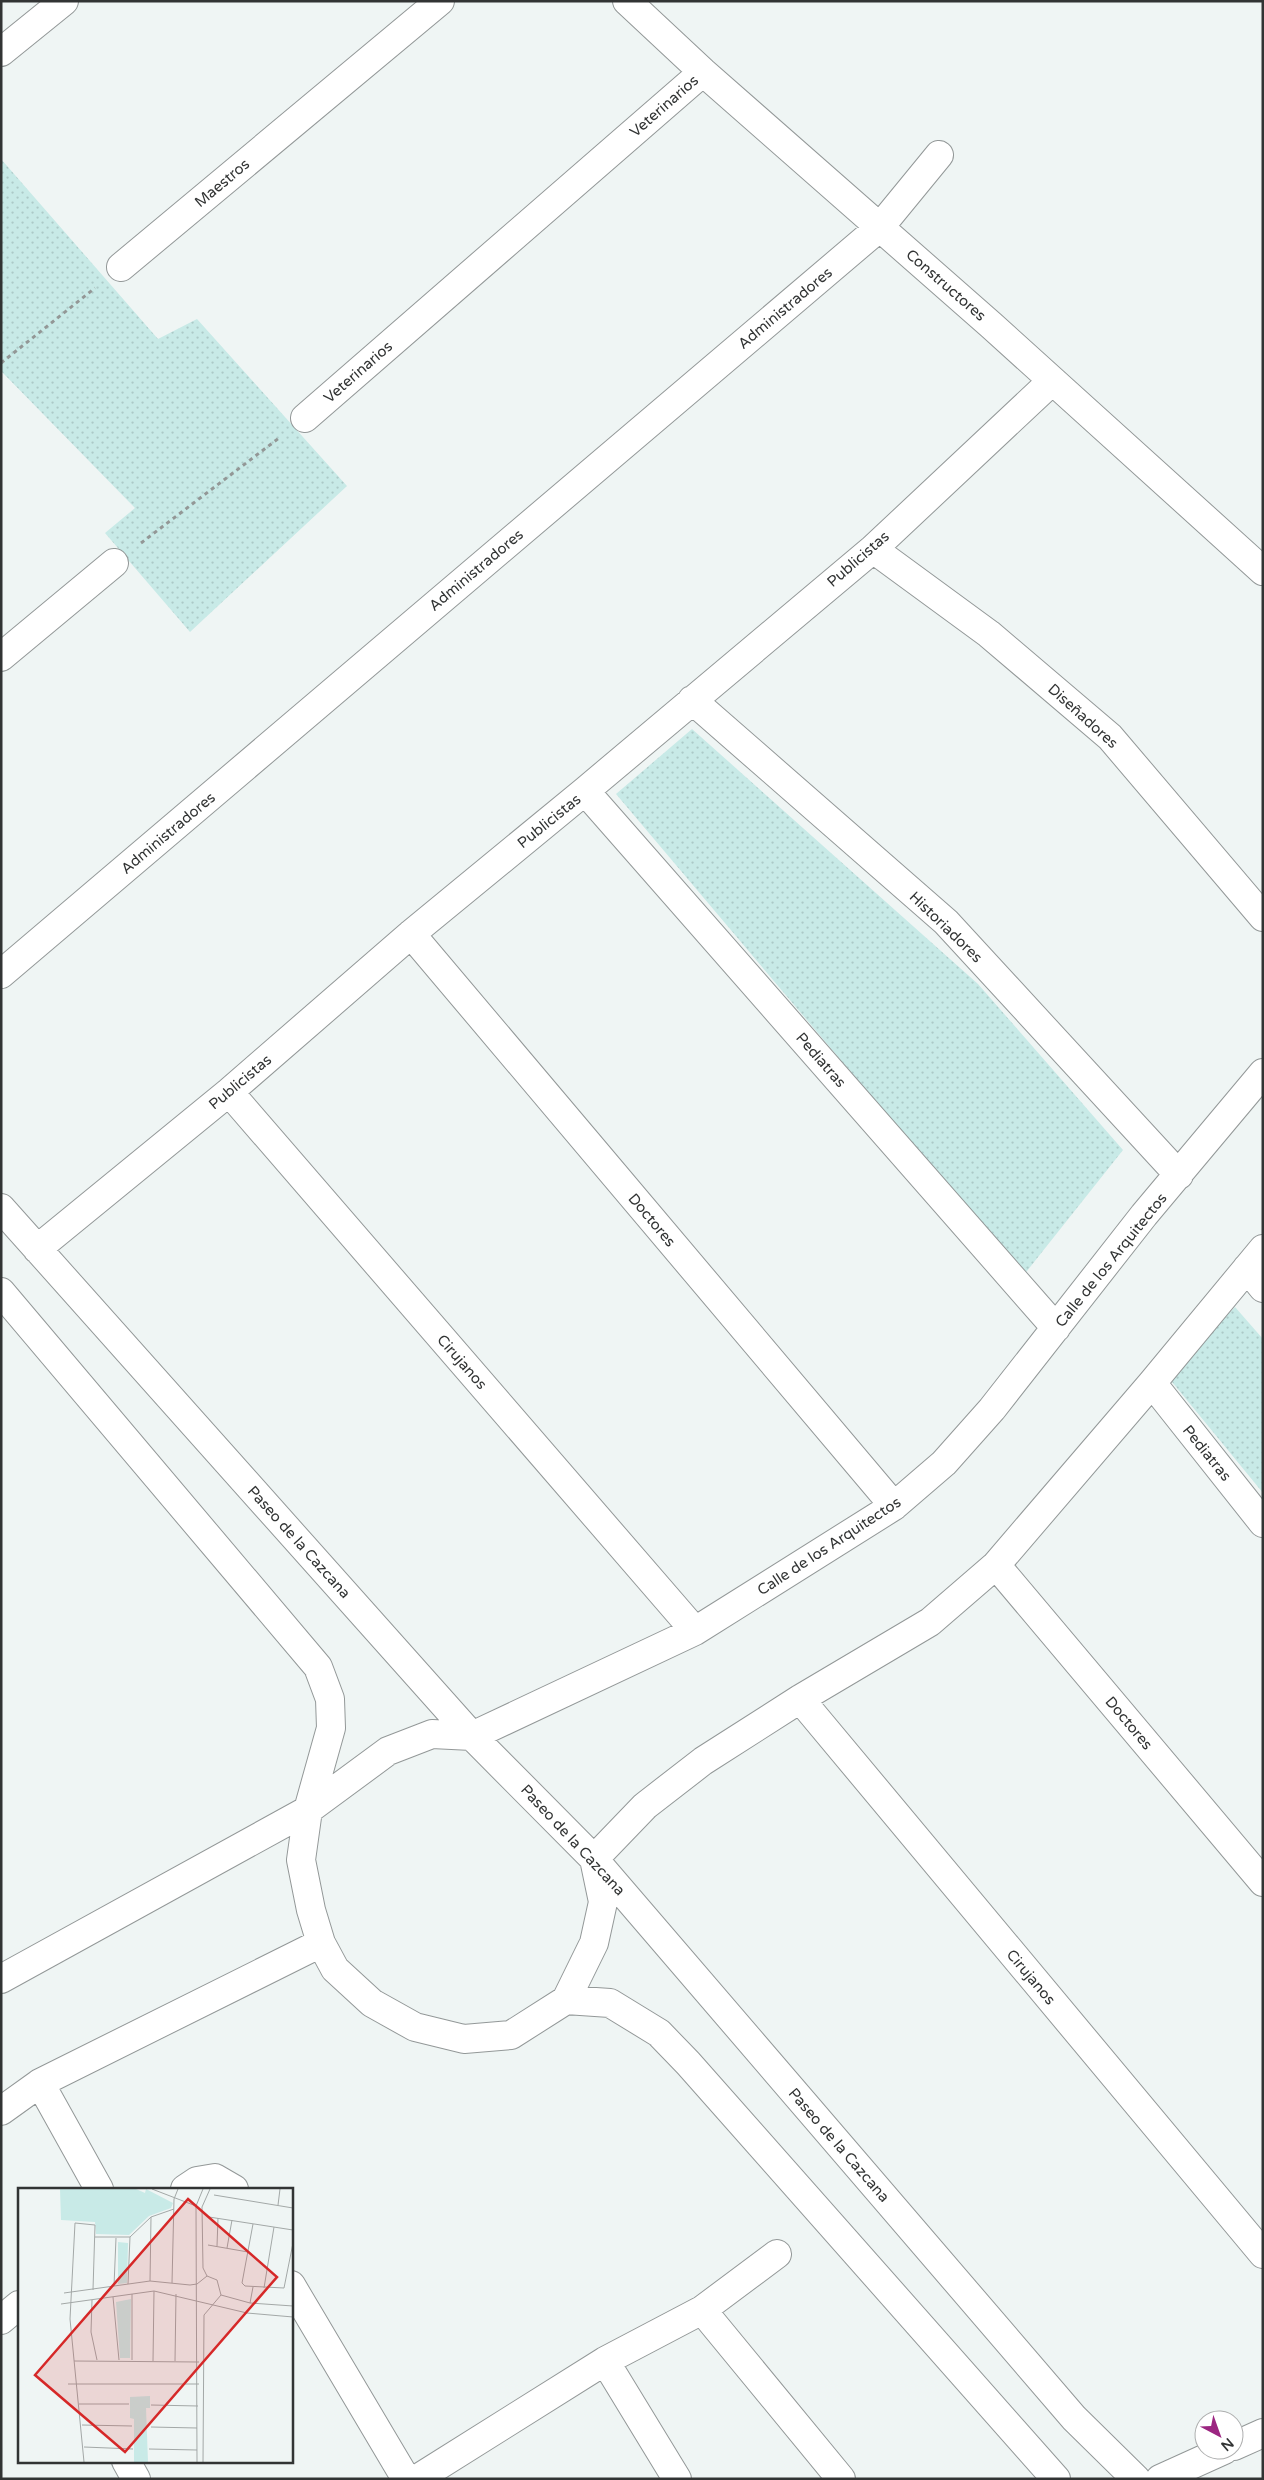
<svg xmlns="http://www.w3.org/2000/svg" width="1264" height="2480" font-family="'Varela Round',sans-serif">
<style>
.grass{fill:url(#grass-dots)}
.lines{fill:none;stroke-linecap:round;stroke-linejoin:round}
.street-casing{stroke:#939898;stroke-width:30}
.path{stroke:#939796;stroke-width:3;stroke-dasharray:4 4;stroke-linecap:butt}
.street{stroke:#fff;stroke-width:28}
.labels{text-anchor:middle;stroke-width:5;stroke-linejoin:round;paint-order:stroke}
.street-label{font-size:15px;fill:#323434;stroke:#fff}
.inset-road{fill:none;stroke:#a3a8a7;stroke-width:1}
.view{fill:#d62828;fill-opacity:0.15;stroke:#d62828;stroke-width:2.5}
.inset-edge{fill:none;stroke:#323434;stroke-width:2.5}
</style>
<defs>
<pattern id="grass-dots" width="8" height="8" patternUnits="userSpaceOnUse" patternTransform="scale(1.25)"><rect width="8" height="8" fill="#c8eae7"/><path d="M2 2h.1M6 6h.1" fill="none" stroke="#acc9c7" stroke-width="1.8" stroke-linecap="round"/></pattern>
</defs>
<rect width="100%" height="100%" fill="#eff5f4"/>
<!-- grass -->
<path class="grass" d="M1,159L158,339L197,319L347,486L190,632L105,533L135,508L1,371Z
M692,729L978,984L1123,1150L1023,1276L616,794Z
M1235,1307L1263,1339V1493L1168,1377Z"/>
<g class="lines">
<defs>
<path id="street" d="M627,1L703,72L991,325L1263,571
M1,52L64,1
M121,267L440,1
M305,418L703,72
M873,549L989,634L1110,737L1263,917
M1,657L114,563
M692,700L946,922L1179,1175
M585,791L1056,1328
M411,934L894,1506
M1,974L880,227L939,155
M229,1092L695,1631
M1,1208L472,1736L594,1859L1074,2418L1136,2479
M37,1249L229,1092L411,934L585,791L873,549L1052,381
M1247,1268L1263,1288
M1,1292L318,1667L330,1699L331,1728L308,1810L301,1860L311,1910L321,1943L335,1969L372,2003L415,2027L464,2039L511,2035L566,2000L594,1943L603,1902L594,1859L645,1806L703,1761L800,1699L930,1622L996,1565L1152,1383L1263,1249
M1152,1383L1263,1523
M996,1565L1263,1882
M800,1699L1263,2254
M1,1979L308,1810L388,1751L432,1734L472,1736L695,1631L894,1506L944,1463L992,1409L1144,1215L1263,1073
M566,2000L610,2003L659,2033L688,2063L1056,2479
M40,2083L99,2189
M1,2111L40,2083L321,1943
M185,2189L197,2181L215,2178L234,2189
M291,2285L406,2479
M702,2310L841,2479
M1,2320L19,2305
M605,2361L677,2479
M1234,2446L1263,2433
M126,2461L136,2479
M417,2479L605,2361L702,2310L777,2254
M1160,2479L1224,2450"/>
</defs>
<!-- street casing -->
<use href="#street" class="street-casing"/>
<!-- path -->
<path class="path" d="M1,363L95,288
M141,543L279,438"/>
<!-- street -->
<use href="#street" class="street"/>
</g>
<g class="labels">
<!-- street labels -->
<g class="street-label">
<text transform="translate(664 106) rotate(-41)" y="5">Veterinarios</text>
<text transform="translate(222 183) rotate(-40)" y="5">Maestros</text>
<text transform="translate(946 285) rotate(41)" y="5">Constructores</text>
<text transform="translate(785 308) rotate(-40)" y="5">Administradores</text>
<text transform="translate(358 372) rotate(-41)" y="5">Veterinarios</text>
<text transform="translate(858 559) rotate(-41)" y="5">Publicistas</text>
<text transform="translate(476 570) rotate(-40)" y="5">Administradores</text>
<text transform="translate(1083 716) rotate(42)" y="5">Diseñadores</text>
<text transform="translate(549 821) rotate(-39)" y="5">Publicistas</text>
<text transform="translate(168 833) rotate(-40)" y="5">Administradores</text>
<text transform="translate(946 927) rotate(44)" y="5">Historiadores</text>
<text transform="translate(821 1060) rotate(49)" y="5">Pediatras</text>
<text transform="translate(240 1082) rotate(-40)" y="5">Publicistas</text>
<text transform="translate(652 1220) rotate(50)" y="5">Doctores</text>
<text transform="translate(1111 1260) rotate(-51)" y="5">Calle de los Arquitectos</text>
<text transform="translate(462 1362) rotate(49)" y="5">Cirujanos</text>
<text transform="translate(1207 1453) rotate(51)" y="5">Pediatras</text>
<text transform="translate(299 1542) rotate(48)" y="5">Paseo de la Cazcana</text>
<text transform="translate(829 1546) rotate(-33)" y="5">Calle de los Arquitectos</text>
<text transform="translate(1129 1723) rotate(50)" y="5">Doctores</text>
<text transform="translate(573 1840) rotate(47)" y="5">Paseo de la Cazcana</text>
<text transform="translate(1031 1977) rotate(50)" y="5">Cirujanos</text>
<text transform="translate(839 2145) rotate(49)" y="5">Paseo de la Cazcana</text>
</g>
</g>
<!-- overview -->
<g transform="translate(18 2188)">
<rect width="275" height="275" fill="#eff5f4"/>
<path d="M42,1H118L127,5L128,1L155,15L153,20L131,28L111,47L78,46L77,34L43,32ZM100,54L110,55L109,95L100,96ZM113,111L112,170H102L98,114ZM132,208V220H128L130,274H116V231L112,230V209Z" fill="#c8eae7"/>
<path class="inset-road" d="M134,1L178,18M196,7L275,20M260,17L262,1M191,29L275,42M235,36L224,95L227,98L266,100L275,55M77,49H112L133,29L156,21M190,57L230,64M199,58L200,30M209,60L214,32M189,88L185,80L184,19L192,1M132,93L133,29M154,95L156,11L160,1M110,96L112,49M96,98L98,50M246,100L256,39M46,105L132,93L172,97L179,96L189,88L199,92L203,107L186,127L185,274M114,106V172M203,107L232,115L275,118M95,109L101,172M74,112L73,144L79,172M232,115L235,99M43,116L136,103L229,125L275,129M56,173L181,174M135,173L136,103M157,173L158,106M50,196H181M61,216H111M133,217L180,218M64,237L114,238M133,239L179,240M66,259L115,261M131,261L179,262M66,274L52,131L57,35L77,37L75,102M179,274L178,18L185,1"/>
<path class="view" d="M170,11L259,89L107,264L17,187Z"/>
<rect width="275" height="275" class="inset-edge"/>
</g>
<!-- border -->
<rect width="1264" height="2480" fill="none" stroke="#323434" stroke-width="5"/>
<!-- north arrow -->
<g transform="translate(1219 2435) rotate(139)"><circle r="24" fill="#ffffff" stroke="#adaeae"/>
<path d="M0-4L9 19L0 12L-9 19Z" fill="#9c2681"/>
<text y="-8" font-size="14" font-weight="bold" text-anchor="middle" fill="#323434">N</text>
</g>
</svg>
